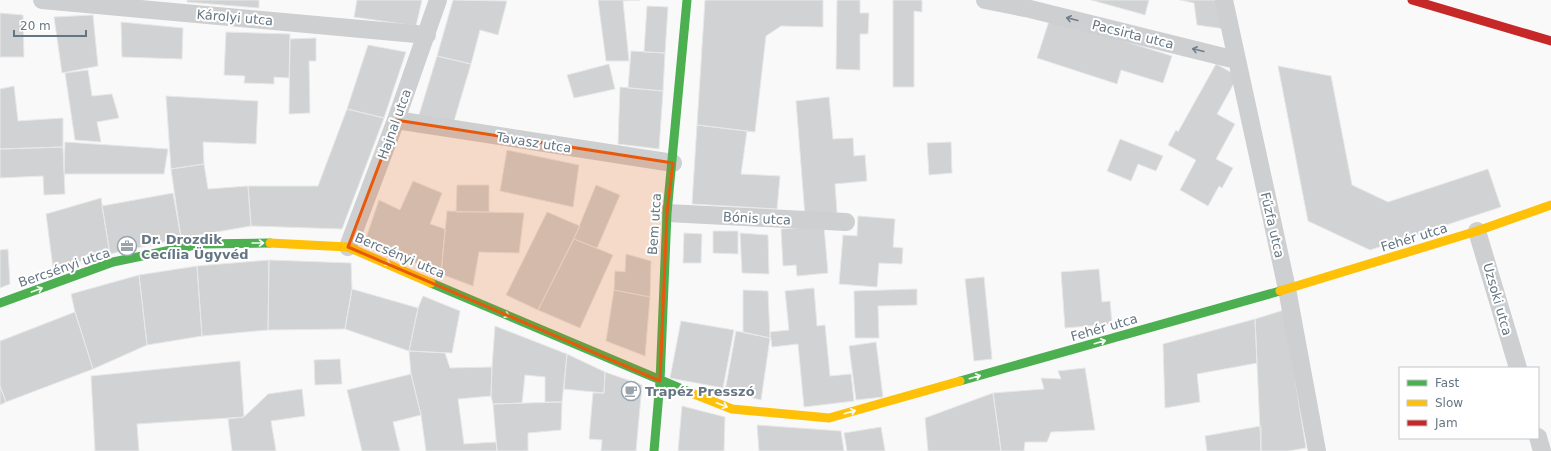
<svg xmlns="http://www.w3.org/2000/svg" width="1551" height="451" font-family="'DejaVu Sans',sans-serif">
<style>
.building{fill:#d0d2d3;stroke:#e8e8e8}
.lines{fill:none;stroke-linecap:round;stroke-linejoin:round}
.street{stroke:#cecfd0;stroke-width:18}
.fast{stroke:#4caf50;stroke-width:9}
.slow{stroke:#ffc107;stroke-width:9}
.jam{stroke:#c62828;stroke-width:9}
.oneway{stroke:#707f8b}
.oneway2{stroke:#f6fbf6}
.marked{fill:#e8590c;fill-opacity:0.2;stroke:#e8590c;stroke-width:3;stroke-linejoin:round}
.labels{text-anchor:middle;stroke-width:4;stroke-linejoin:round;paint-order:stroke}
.street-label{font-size:13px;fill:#657683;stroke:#fff}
.poi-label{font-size:13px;font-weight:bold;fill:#657683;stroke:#fff;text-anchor:start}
</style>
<rect width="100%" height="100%" fill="#f9f9f9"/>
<!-- building -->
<path class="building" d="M187,0H259V8L187,2Z
M357,0H422L416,26L354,17Z
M453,0L507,1L498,35L480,30L471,64L437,56Z
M598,0H640L623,1L629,61H606Z
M705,0H823V27L781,26L766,36L755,132L697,125Z
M837,0H860V13H869L868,34H860V70L836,69Z
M893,0H922V12L914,11V87H893Z
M1091,0H1149L1145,15Z
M1180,0H1221L1225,29L1197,25L1194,3Z
M647,6L668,7L665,53L644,52Z
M0,13L23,15L24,57H0Z
M93,15L98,66L62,73L54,17Z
M1050,18L1172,56L1163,83L1121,70L1117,84L1037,58Z
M121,22L183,28L182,59L122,57Z
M226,32L290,34L289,78L274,77V84L244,83L245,76L224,75Z
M316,38V61H309L310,113L289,114L290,39Z
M368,45L406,52L384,118L347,109Z
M631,51L665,53L663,91L628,88Z
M437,56L471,64L454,121L419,115Z
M609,64L615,89L574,98L567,75Z
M1216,64L1238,76L1217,114L1235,124L1216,159L1233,168L1222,188L1219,186L1208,206L1180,190L1196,160L1168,145L1176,130L1178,132Z
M1278,66L1331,76L1352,185L1388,202L1488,169L1501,207L1370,250L1308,221Z
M88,70L92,96L112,94L119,118L97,122L101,142L75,140L65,73Z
M14,86L18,121L63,118V147L0,149V89Z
M620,87L663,91L659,149L618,144Z
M166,96L258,101L256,144L203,142L204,164L171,169Z
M829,97L833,139L853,138L854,156L865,155L867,181L835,184L837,213L805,216L796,101Z
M347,109L384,118L342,229L251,226L248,186H318Z
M697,125L747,131L741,174L780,176L777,209L692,204Z
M1120,139L1163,156L1156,171L1138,164L1131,181L1107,171Z
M65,142L168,149L164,174H64Z
M951,142L952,173L929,175L927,143Z
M63,147L65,194L44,195L43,176L0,178V149Z
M507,150L579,165L573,207L500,191Z
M204,164L208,189L248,186L251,226L181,238L171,169Z
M413,181L442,193L430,224L445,229L441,274L365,241L379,200L400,210Z
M457,185H489V212H456Z
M596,185L620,195L597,248L574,239Z
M173,193L181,238L110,254L102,206Z
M101,198L110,254L53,268L46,214Z
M447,211L524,213L519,253L479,252L473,286L441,274Z
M547,212L580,226L538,310L506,295Z
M858,216L895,219L893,247L903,248L902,264L879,263L877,287L839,284L843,235L857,236Z
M824,226L828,273L797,276L796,265L783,266L781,229Z
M713,231H738V254L713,253Z
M684,233L702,234L701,263H683Z
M740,233L768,235L769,274L742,273Z
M574,239L613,255L580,328L538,310Z
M8,249L10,284L0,288V250Z
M626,254L651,261L650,297L614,290L615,271L625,272Z
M269,260L268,330L202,336L197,266Z
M269,260L351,263L352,289L345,329L268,330Z
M197,266L202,336L147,345L139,275Z
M1099,269L1102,302L1110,301L1112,324L1065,328L1061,272Z
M139,275L147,345L93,369L75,312L71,294Z
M984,277L992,359L974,361L965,279Z
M814,288L817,326L825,325L830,376L851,374L854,401L804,407L798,344L772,347L770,332L789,330L785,291Z
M352,289L418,308L409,351L345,329Z
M917,289V305L878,306L879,338H855L854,291Z
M614,290L650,297L645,356L606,341Z
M743,290L768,291L770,338L743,332Z
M423,296L460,311L452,353L409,351L418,308Z
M1284,310L1306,448L1288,451H1261L1255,319Z
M75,312L93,369L6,402L0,386V341Z
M1255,319L1257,363L1197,374L1200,402L1165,408L1163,344Z
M681,321L734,330L723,388L670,378Z
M495,326L567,354L562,402H545V377L525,375L522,403L493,404L491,396L492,367Z
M736,331L770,338L761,400L725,391Z
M876,342L883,397L856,400L849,346Z
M409,351L445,353L450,368L492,367L491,396L458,399L464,444L496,442L497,451H426L421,415L411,374Z
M567,354L605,372L604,393L564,389Z
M340,359L342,384L315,385L314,360Z
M240,361L244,417L137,424L139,451H95L91,376Z
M1085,368L1095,430L1051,432L1047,442H1025L1024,451H1001L993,393L1044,389L1041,378L1061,379L1058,371Z
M605,372L642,385L636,451H601L602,440L589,439L593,393H604Z
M411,374L421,415L393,422L400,451H362L347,390Z
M0,386L6,402L0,405Z
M302,389L305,416L271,421L276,451H232L228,419L244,417L268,394Z
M993,393L1001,451H928L925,418Z
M562,402L561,430L528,433V451H497L493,404Z
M682,406L725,417L724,451H678Z
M757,425L841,431L844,451H759Z
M1261,426V451H1207L1205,436Z
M881,427L885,451H847L844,433Z"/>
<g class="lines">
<!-- street -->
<path class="street" d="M42,0L427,35
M985,0L1030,9L1236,60
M1224,0L1287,289L1317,451
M396,120L673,163
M667,213L846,222
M1477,231L1518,368
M348,247L396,120L438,0
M1538,437L1542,451"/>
<!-- fast -->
<path class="fast" d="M431,283L689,392
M0,303L113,262L200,244L270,243
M960,381L1280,291
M654,451L660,381L667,213L687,0"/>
<!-- slow -->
<path class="slow" d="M270,243L348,247L431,283
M1280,291L1477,231L1551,205
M689,392L732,409L829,418L960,381"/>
<!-- jam -->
<path class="jam" d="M1412,0L1551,41"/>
</g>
<!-- one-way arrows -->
<defs><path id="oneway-shaft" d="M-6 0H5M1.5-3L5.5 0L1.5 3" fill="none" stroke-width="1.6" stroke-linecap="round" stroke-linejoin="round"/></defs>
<g class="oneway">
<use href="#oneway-shaft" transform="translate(1072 19) rotate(-166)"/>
<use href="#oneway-shaft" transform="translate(1198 50) rotate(-166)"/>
</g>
<g class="oneway2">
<use href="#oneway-shaft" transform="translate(258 243)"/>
<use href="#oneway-shaft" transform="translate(385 262) rotate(23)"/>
<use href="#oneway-shaft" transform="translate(37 290) rotate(-20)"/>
<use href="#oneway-shaft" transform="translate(504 314) rotate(23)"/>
<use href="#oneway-shaft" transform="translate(1100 342) rotate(-16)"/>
<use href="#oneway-shaft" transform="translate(975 377) rotate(-16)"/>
<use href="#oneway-shaft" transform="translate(722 405) rotate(21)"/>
<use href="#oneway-shaft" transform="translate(850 412) rotate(-16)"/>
</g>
<!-- marked area -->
<path class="marked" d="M396,120L673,163L667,213L660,381L348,247Z"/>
<!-- icons -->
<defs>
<symbol id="office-ring" viewBox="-11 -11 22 22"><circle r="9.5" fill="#fff" stroke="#99a4ac" stroke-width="1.5"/><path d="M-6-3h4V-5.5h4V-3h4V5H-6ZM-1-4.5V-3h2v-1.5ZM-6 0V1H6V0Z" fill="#99a4ac"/></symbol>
<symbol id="cafe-ring" viewBox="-11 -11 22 22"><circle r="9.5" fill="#fff" stroke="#99a4ac" stroke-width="1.5"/><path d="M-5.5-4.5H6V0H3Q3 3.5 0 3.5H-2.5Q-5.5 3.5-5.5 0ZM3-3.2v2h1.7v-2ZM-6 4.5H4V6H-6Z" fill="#99a4ac"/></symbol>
</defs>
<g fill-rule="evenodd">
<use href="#office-ring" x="116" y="235" width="22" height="22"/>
<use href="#cafe-ring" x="620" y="380" width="22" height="22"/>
</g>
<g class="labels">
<!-- street labels -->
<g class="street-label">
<text transform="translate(235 17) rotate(5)" y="5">Károlyi utca</text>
<text transform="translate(1133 34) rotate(14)" y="5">Pacsirta utca</text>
<text transform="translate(394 124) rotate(-70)" y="5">Hajnal utca</text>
<text transform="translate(534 142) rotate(9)" y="5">Tavasz utca</text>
<text transform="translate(757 218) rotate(3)" y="5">Bónis utca</text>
<text transform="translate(654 224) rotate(-86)" y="5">Bem utca</text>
<text transform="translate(1273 225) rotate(77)" y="5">Fűzfa utca</text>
<text transform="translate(1414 237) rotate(-17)" y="5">Fehér utca</text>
<text transform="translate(400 255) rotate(23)" y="5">Bercsényi utca</text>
<text transform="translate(64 267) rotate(-19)" y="5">Bercsényi utca</text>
<text transform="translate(1498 299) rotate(74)" y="5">Uzsoki utca</text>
<text transform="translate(1104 327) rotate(-16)" y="5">Fehér utca</text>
</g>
<!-- poi labels -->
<g class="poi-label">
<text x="141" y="244">Dr. Drozdik<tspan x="141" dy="15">Cecília Ügyvéd</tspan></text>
<text x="645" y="396">Trapéz Presszó</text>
</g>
</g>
<!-- legend -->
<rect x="1399" y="367" width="140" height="72" fill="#ffffff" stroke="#c1c8cd"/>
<rect x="1407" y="380" width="20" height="6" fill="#4caf50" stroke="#c1c8cd"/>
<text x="1435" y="387" font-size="12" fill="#657683">Fast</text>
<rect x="1407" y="400" width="20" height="6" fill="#ffc107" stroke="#c1c8cd"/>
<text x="1435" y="407" font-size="12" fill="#657683">Slow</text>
<rect x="1407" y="420" width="20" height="6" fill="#c62828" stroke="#c1c8cd"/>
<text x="1435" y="427" font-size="12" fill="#657683">Jam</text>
<!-- scale -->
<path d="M14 30v6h72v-6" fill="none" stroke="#657683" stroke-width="2"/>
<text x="20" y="30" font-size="12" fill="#657683" stroke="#ffffff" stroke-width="3" paint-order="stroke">20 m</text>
</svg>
